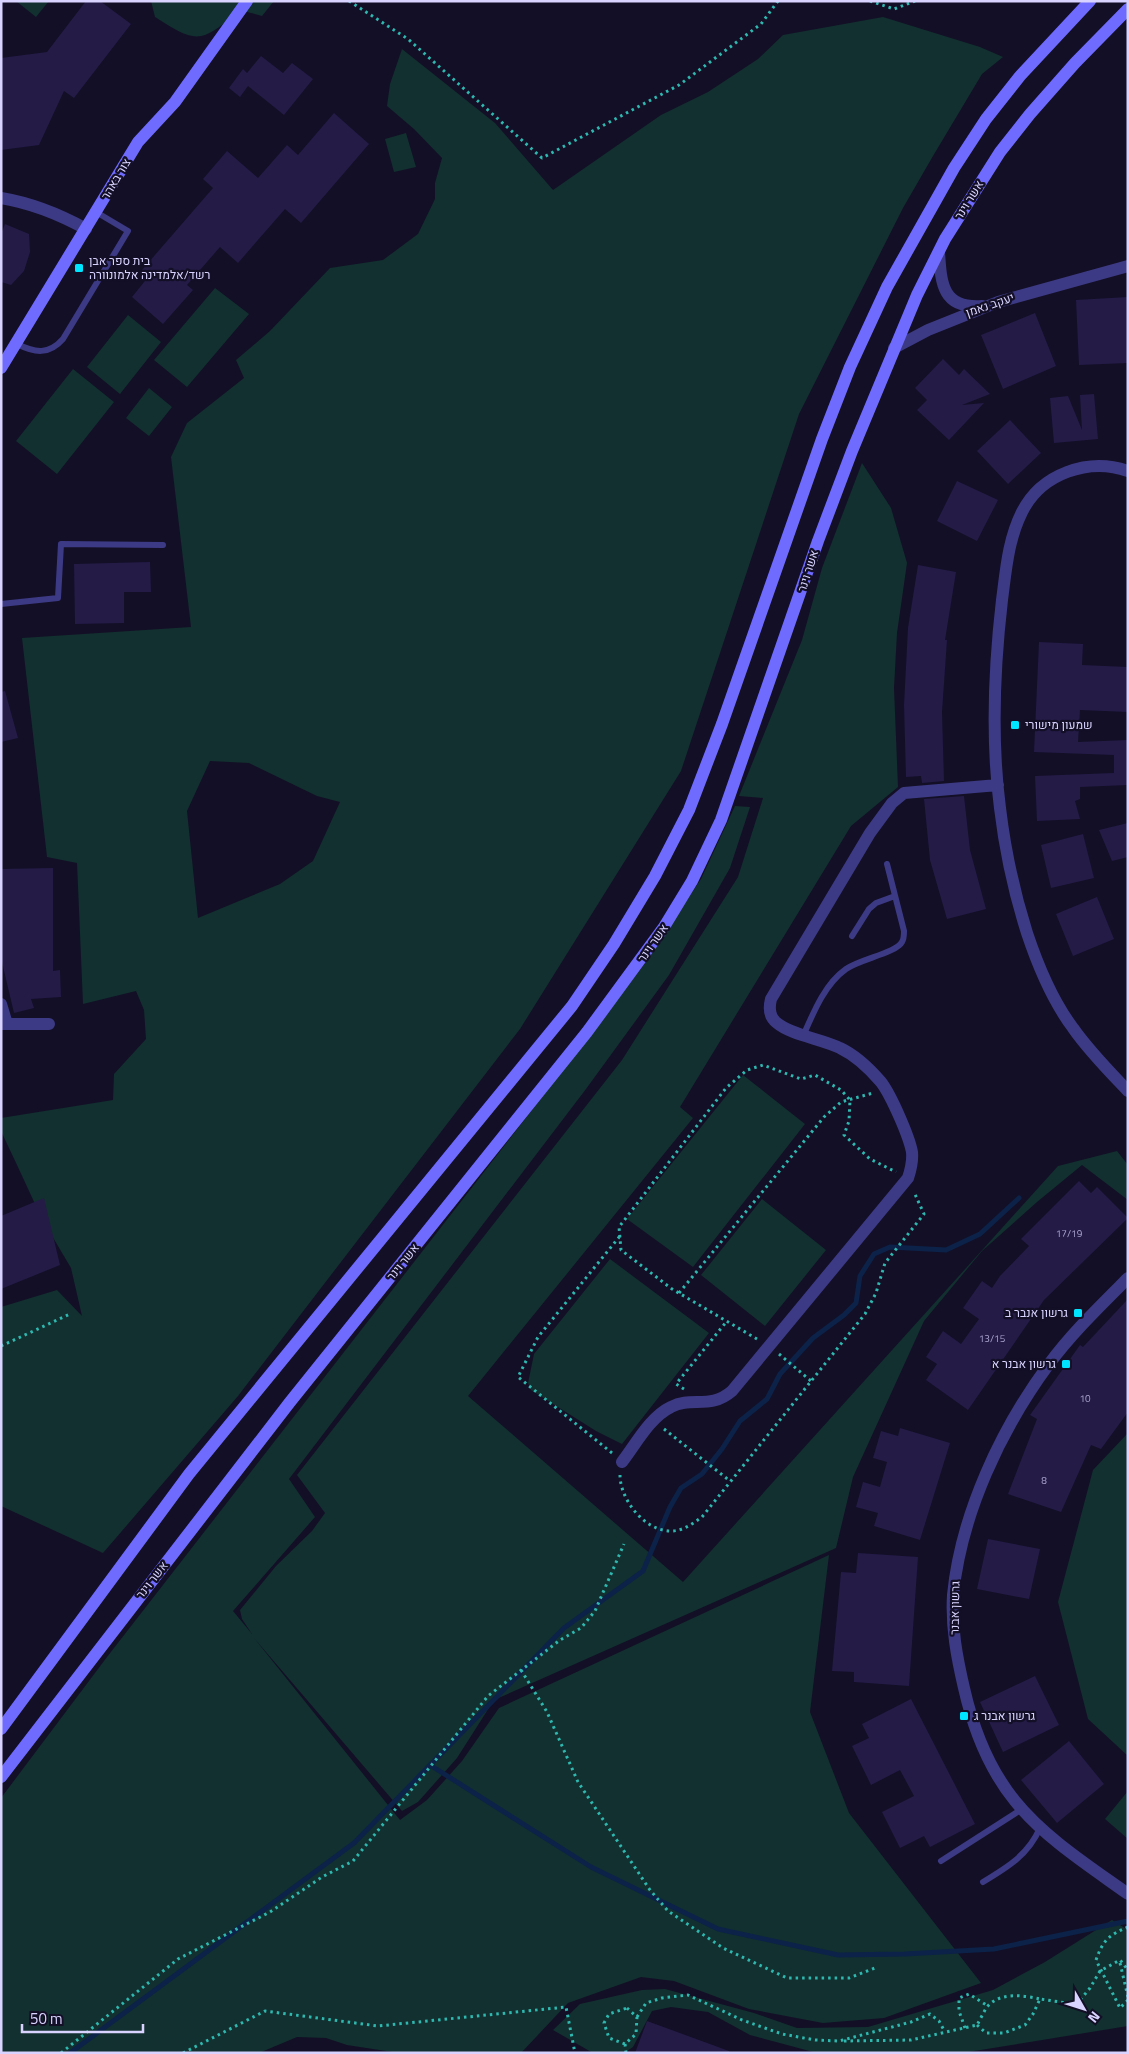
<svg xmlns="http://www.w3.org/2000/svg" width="1129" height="2054" font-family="'Titillium Web',Heebo,sans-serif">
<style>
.green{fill:#12302f;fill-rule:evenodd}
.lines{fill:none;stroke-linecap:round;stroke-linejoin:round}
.stream{stroke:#0c2248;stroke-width:5}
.building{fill:#241b47}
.path{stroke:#2fb8b0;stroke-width:3;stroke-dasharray:2.5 4;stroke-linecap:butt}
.lane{stroke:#3d3a85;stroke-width:6}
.street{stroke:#3d3a85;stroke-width:12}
.secondary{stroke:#6f6bff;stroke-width:12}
.poi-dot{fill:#00e5ff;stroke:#130f26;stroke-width:2}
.labels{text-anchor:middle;stroke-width:4.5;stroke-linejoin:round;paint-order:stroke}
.number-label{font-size:10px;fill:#aca6d1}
.street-label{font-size:12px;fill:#d9d4ff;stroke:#130f26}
.poi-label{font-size:12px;fill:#d9d4ff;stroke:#130f26;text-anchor:start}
</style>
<rect width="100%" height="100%" fill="#130f26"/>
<!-- green -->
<path class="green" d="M16,1H49L36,17Z
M151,1H274L262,16L240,10C231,18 213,34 201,36C186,39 167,24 155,17Z
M883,17L980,47L1003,57L982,74L933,156L903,208L799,414L681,771L520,1029L238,1396L103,1553L1,1506V1307L57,1290L82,1316L71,1268L42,1219L17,1165L1,1131V1118L113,1100L114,1074L146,1039L144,1010L136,991L83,1004L77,863L47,857L22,638L191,627L171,457L187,423L244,378L236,360L270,331L330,268L383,260L418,234L435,199V183L442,158L414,129L387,106L390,84L402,49L495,123L553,190L661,115L708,92L758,59L783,35ZM210,761L249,763L317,796L340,802L313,861L280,884L198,918L187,811Z
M406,133L416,167L394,172L385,139Z
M215,288L249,314L187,387L154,360Z
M128,315L161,342L120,394L87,367Z
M73,369L114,402L57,474L16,441Z
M149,388L172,407L149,436L126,418Z
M862,463L891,508L907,563L897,633L894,688L898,787L851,826L680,1107L693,1118L468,1396L683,1582L1058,1166L1117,1151L1128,1165V1200L1082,1165L1037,1202L982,1251L924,1321L853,1477L836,1548L494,1700L457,1758L418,1802L402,1811L254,1638L400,1820L427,1800L462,1761L499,1708L829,1555L810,1712L849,1813L981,1983L884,2018L823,2023L749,2009L674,1981L641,1977L568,2003L521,2053H399L347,2045L326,2038L297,2037L259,2053H1V1798L107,1657L599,1024L646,962L701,879L735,806L750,807L730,868L669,975L586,1089L289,1479L315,1517L233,1611L252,1634L242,1619L240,1610L276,1566L312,1531L325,1513L297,1475L622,1060L738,877L763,798L739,796L802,640L822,568Z
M743,1075L805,1124L693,1267L627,1219Z
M762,1199L826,1250L765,1326L701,1275Z
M610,1259L709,1333L622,1444L596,1431L531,1390L528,1383L534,1354Z
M1128,1433V1756L1088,1719L1058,1602L1093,1470Z
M1128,1791V1839L1105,1819Z
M1112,1920L1128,1930V2026L962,2053H817L750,2035L708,2012L671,2007L652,2011L633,2047L624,2053H593L553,2030L580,2004L642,1990L665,1989L754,2013L797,2028L868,2027L993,1990L1045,1962Z"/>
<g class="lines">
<!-- stream -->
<path class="stream" d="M430,1765L591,1867L718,1929L838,1955L905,1954L994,1949L1128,1921
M70,2053L354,1843L564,1628L643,1571L670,1507L681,1488L702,1474L722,1449L740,1421L767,1399L780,1374L813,1338L844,1315L856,1303L860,1276L874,1254L890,1247L946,1250L980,1234L1019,1198"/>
</g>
<!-- building -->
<path class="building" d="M86,1H100L131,24L74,98L64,91L39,145L1,150V58L47,52Z
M261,56L283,73L292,63L313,79L284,115L248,86L240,97L229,88L243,69L247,73Z
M334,113L369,144L301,223L285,209L238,263L220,247L187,285L193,290L163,324L132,297L149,276L142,270L213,188L203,179L227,151L258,178L287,145L298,155Z
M5,224L29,234L30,252L24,271L11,285L1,282V234Z
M1128,297V363L1079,365L1076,300Z
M1035,313L1056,366L1003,389L981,335Z
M943,359L959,375L964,369L990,394L962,405L984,403L949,440L917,410L927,400L915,388Z
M1094,394L1098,439L1054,443L1050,398L1068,396L1082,430L1080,395Z
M1010,420L1041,453L1008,484L977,451Z
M957,481L998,500L977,541L937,521Z
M150,562L151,592H124V623L75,624L74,564Z
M918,565L956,572L945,640H947L942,712L944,781L922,783L921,776L906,777L904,705L908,628Z
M1039,642L1083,644L1082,665L1128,667V712L1080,710L1078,742L1128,740V785L1080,787V799L1075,801L1080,819L1037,821L1035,776L1114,773V755L1034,752Z
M5,691L18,738L1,742V692Z
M964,796L970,850L986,909L947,919L930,860L924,799Z
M1128,823V857L1112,861L1099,830Z
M1083,834L1094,878L1051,888L1041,845Z
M53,868V971L60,970L61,997L31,999L34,1008L14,1013L1,958V869Z
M1097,897L1114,939L1073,956L1056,914Z
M1079,1181L1091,1193L1097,1187L1128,1218L1044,1300L968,1410L926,1380L937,1364L926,1357L943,1331L961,1344L979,1319L963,1308L982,1281L992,1288L1000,1276L1029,1246L1021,1239Z
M44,1198L60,1265L1,1289V1216Z
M1128,1299V1412L1101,1449L1091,1445L1061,1512L1008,1494L1037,1419L1030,1415L1080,1345L1083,1347Z
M900,1428L950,1443L920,1540L874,1526L878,1513L856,1507L863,1482L880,1487L887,1462L873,1458L881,1431L898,1436Z
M988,1539L1040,1549L1029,1599L977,1589Z
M858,1553L918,1557L909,1686L854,1682V1672L832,1671L841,1572L856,1573Z
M1035,1676L1059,1725L1003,1752L980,1702Z
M911,1699L975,1824L930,1847L924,1836L900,1848L882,1812L914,1796L900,1770L871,1785L852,1746L869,1738L862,1724Z
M1069,1741L1104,1784L1057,1823L1021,1780Z
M647,2021L729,2051V2053H635Z"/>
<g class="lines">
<!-- path -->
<path class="path" d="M349,1L408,39L542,158L679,85L761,24L778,1
M870,1L894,9L915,1
M679,1293L824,1117L841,1102L873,1093
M757,1339L672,1289L621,1250L619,1227L726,1088L747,1070L763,1065L801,1079L815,1075L841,1090L850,1100L849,1121L844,1135L870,1159L896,1172
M1,1346L70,1314
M779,1354L811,1381
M684,1389L676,1384L727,1321
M664,1429L730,1481
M612,1453L518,1377L538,1337L620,1236
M620,1475C620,1499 644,1531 671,1531C683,1531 692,1524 702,1517L865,1314L876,1293L885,1263L924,1214L914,1192
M521,1670L547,1712L578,1782L650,1890L668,1911L723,1948L787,1978H849L875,1968
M1128,1927C1109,1935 1103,1940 1096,1960L1120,2008L1128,2000
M1120,1963L1128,1997
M627,2008L637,2017L636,2034L625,2044L609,2038L604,2023L609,2014Z
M637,2017L646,2003L662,1998L688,1995L742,2020L782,2034L815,2040L839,2041L911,2022L930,2014L939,2021L945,2032
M977,2025L986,2033H1004L1025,2025L1033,2014L1040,1999L1067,2003L1081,1999L1090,1988L1100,1971L1120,1960L1128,1970
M965,2028L959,2011V1998L969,1994L988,2006
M844,2041L911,2040L977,2025C980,2020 983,2013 987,2007C999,1992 1023,1995 1040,1999
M625,2044L626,2053
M61,2053L178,1959L270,1912L322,1877L353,1861L488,1696L560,1640L581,1628L595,1611L624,1544
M183,2053L265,2011L378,2026L566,2007L575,2053"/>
<!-- lane -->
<path class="lane" d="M17,344C35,353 49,355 63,339L128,231L96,212
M1,604L58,598L61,544L163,545
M852,936L869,909L876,903L895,896
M804,1034C814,1011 825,984 846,969C860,959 896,953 902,942C904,939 904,934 904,931L887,864
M941,1861L1022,1809
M983,1882C1008,1867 1028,1855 1040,1828"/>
<!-- street -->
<path class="street" d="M1,198C31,203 59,214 86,229
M939,252C941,283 942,309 982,306
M894,348L928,330L998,302L1128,266
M1128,471C1088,457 1041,474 1022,512C1008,540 1006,570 1002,600C994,669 991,739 1000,808C1005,850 1014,892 1027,933C1038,966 1052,1000 1073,1028C1089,1051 1109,1071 1128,1091
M1,1004L7,1024
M1,1024H49
M1128,1278C1100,1306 1072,1333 1049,1364C1001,1429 961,1514 953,1595C951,1627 957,1658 964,1688C973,1728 989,1769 1015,1801C1045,1838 1089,1866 1128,1894
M622,1462C636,1444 650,1417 671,1407C692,1396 710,1410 732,1391L908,1178C911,1169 913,1162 912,1152C909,1136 891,1095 881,1082C869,1068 857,1056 840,1048C822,1039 791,1035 777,1023C769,1017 769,1007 771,999L870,833L892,803L904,793L998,785"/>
<!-- secondary -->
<path class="secondary" d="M1,368L138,142L175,102L247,1
M1,1729L189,1474L572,1006L614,944L655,876L689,810L722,724L822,439L850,367L887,287L954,168L986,119L1020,76L1090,1
M1,1777L290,1402L587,1032L664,927L692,881L721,820L818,541L852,451L917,295L945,239L1000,152L1030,114L1075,63L1128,9"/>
</g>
<!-- markers -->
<g class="poi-dot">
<rect x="74" y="263" width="10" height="10" rx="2.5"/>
<rect x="1010" y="720" width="10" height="10" rx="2.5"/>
<rect x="1073" y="1308" width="10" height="10" rx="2.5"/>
<rect x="1061" y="1359" width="10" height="10" rx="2.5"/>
<rect x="959" y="1711" width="10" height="10" rx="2.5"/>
</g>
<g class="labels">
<!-- number labels -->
<g class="number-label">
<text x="1069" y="1237">17/19</text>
<text x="992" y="1342">13/15</text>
<text x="1085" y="1402">10</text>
<text x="1044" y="1484">8</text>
</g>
<!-- street labels -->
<g class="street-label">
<text transform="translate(116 179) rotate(-59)" y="4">צור באהר</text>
<text transform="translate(969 200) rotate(-58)" y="4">אשר וינר</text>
<text transform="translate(990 305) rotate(-19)" y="4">יעקב נאמן</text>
<text transform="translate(808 571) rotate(-72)" y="4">אשר וינר</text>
<text transform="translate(653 943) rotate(-55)" y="4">אשר וינר</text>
<text transform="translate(403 1262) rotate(-51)" y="4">אשר וינר</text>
<text transform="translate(152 1580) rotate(-52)" y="4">אשר וינר</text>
<text transform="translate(955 1608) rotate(-89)" y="4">גרשון אבנר</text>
</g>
<!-- poi labels -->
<g class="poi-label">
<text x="89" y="265">בית ספר אבן<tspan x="89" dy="14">רשד/אלמדינה אלמונוורה</tspan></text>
<text x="1025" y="729">שמעון מישורי</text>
<text x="1068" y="1317" text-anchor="end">גרשון אנבר ב</text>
<text x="1056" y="1368" text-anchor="end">גרשון אבנר א</text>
<text x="974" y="1720">גרשון אבנר ג</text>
</g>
</g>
<!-- border -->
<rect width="1129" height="2054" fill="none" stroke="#d9d4ff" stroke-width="5"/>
<!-- north arrow -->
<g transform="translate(1084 2009) rotate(129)" stroke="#130f26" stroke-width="4" paint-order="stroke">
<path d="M0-4L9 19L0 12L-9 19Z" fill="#d9d4ff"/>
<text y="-8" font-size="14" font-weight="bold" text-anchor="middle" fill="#d9d4ff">N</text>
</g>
<!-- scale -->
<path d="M22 2024v8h121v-8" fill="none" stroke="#d9d4ff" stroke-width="2.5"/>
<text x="30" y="2024" font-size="15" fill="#d9d4ff" stroke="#130f26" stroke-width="4" paint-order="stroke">50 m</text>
</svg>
